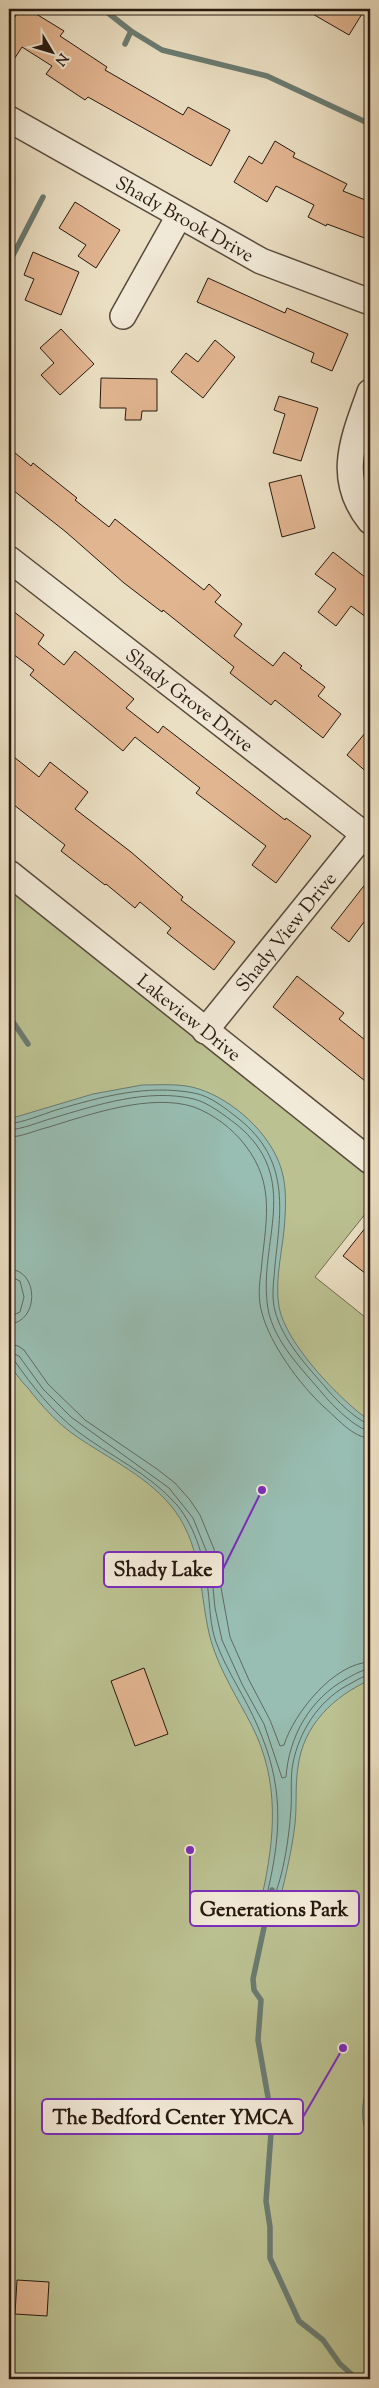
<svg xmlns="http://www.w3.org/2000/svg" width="379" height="2388" font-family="'Sorts Mill Goudy',serif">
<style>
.green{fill:#bbc191;stroke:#706c50}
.water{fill:#98bdb2;stroke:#6a7b71}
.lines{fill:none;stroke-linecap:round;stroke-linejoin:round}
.shore{stroke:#5f6a60;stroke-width:1}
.stream{stroke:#6a7b71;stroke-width:5.5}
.building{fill:#e2b591;stroke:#26180f}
.minor-casing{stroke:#574a3c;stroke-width:28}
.minor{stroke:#f2ead8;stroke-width:25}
.labels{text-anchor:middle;stroke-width:5;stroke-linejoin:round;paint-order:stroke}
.street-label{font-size:19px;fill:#26180f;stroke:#f2ead8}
.leader{fill:none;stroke:#7b2cbf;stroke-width:2}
.callout-dot{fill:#7b2cbf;stroke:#f2ead8;stroke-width:2}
.callout{fill:#f2ead8;stroke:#7b2cbf;stroke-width:2}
.callout-label{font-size:20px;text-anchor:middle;font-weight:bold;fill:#26180f}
</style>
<rect width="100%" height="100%" fill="#ebdfc3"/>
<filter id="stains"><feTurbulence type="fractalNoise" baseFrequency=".004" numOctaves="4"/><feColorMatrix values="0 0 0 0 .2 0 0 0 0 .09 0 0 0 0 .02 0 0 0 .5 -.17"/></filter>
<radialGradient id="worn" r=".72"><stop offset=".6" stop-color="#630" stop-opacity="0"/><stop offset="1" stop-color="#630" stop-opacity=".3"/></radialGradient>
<!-- green -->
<path class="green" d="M9,873L370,1161V1208L315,1277L370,1321V2379H9Z"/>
<!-- water -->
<path class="water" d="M142,1085C160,1085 181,1083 199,1089C233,1100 270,1133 281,1168C286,1184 286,1201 285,1217C284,1246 274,1278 279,1307C286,1344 340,1400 370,1421V1680C334,1696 303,1725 298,1767C295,1786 297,1805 295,1824C292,1849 286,1875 280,1899L262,1896C275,1838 280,1781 252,1726C238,1699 220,1671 211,1641C199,1597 204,1551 175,1511C151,1478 109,1459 76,1436C58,1424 41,1405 28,1388C21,1381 12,1370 9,1360C7,1354 7,1313 9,1307C11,1304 12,1301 13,1297L9,1285V1119L93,1094Z
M370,2082V2142C360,2123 360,2102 370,2082Z"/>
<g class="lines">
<!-- shore -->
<path class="shore" d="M9,1124C24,1122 41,1115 56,1110C101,1097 146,1084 194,1093C211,1096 226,1109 239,1119C290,1160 281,1209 275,1265C274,1280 271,1296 275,1311C283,1341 307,1366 327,1389C334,1398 359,1423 370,1424
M9,1130C23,1129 39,1122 53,1118C97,1105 147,1088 194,1099C209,1103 224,1115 236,1124C304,1179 257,1242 268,1309C274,1342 303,1370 323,1394C332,1405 357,1430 370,1431
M9,1137C22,1137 36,1130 49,1127C91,1114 151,1093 194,1107C213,1114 233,1129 245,1145C277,1186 265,1224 261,1272C259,1285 258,1300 262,1313C270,1344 300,1385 324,1407C337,1418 353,1438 370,1438
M9,1269C40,1270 39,1323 9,1324
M9,1276L20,1281L24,1297L20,1312L9,1317
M9,1344L18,1346L24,1350L48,1384L85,1420L157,1469L175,1483L190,1500L200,1515L214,1549L230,1637L249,1680L270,1720L280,1746L284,1745C294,1713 334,1663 370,1662
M9,1352L19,1356L43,1389L71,1417L169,1488L193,1518L206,1550L211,1568L215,1608L222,1640L242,1684L264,1724L282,1778L286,1777C289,1736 310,1699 346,1679C353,1675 361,1670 370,1669
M9,1358L14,1360C32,1386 52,1411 77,1431C110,1456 149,1473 177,1505C196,1528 205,1561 208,1590C210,1607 210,1625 216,1642C227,1672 246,1698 258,1727C283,1784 282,1830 268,1890L270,1892H276C285,1866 289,1836 291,1809C292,1794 290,1778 293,1763C299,1732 318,1702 346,1686C354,1682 362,1676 370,1675"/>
<!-- stream -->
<path class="stream" d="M103,9L131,31L162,50L267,76L370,124
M125,44L131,31
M9,263L43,197
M9,1016L28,1044
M272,1890L253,1979L254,1990L261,2000L258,2040L272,2120L266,2201L270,2227V2258L299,2321L323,2340L340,2364L357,2379"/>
</g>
<!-- building -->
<path class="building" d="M20,9H28L64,31L60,36L107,67L105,70L183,115L188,107L230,130L211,166L88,97L85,100L46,74L52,66L22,47L9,67V26Z
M304,9H365L349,35Z
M275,141L295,153L293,157L347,184L343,191L370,202V240L327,224L326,226L308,217L314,205L276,186L267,202L234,182L249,156L262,164Z
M75,202L120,230L96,268L78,256L86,245L59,228Z
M33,252L79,272L61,315L25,300L34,279L24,275Z
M208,278L285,313L287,308L348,334L332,371L311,362L314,353L197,302Z
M61,329L94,364L60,395L41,375L54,363L40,348Z
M215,340L235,357L203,398L171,372L186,353L198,362Z
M101,378L157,379V411H142L141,420H125L126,408H100Z
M279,396L318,408L301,461L273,453L285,414L274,410Z
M9,448L31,466L33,463L77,498L75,500L109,527L115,519L204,590L209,584L221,595L215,602L242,624L234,636L273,666L284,652L302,666L300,668L325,687L318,696L341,714L323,738L275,700L271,705L230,673L234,667L163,610L162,612L124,583L66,532L9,487Z
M301,475L315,528L282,537L269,483Z
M333,552L370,581V620L351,606L336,626L318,612L336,589L315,574Z
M9,608L44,635L38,644L64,665L75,651L134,699L126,708L158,733L163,726L285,820L286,818L311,836L276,883L252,865L266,846L196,793L200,788L135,737L123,751L30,675L34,670L9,651Z
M370,727V775L347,755Z
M9,753L39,777L50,762L88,792L75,809L131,852L183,897L181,900L235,942L214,970L167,933L171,928L140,902L135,908L106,884L105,885L61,851L65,845L9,801Z
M370,878V927L364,922L349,942L331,928Z
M297,976L344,1013L339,1019L370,1044V1085L273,1007Z
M370,1222V1277L343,1256Z
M144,1668L168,1734L135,1746L111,1681Z
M17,2280L49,2282L47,2316L15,2314Z"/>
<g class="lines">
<defs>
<g id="minor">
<path id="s1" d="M9,119L261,261L370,302"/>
<path d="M123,316L179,216"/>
<path d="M370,392C354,438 335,477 370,521"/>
<path id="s2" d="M9,559L370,839"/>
<path id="s3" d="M9,873L370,1161"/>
<path id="s4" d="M205,1031L364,834"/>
</g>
</defs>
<!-- minor casing -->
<use href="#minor" class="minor-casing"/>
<!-- minor -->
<use href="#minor" class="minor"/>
</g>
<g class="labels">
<!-- street labels -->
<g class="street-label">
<text dy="7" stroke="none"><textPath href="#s1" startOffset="202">Shady Brook Drive</textPath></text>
<text dy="7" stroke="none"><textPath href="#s2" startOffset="229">Shady Grove Drive</textPath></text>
<text dy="7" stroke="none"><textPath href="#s4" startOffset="128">Shady View Drive</textPath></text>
<text dy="7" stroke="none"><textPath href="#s3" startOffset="231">Lakeview Drive</textPath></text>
</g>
</g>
<!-- callouts -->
<path class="leader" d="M262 1490L223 1569M190 1850L190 1909M343 2048L303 2117"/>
<g class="callout-dot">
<circle cx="262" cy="1490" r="5"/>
<circle cx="190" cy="1850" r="5"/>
<circle cx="343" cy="2048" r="5"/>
</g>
<g class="callout">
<rect x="104" y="1552" width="119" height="35" rx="5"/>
<rect x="190" y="1891" width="169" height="35" rx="5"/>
<rect x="42" y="2099" width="261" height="35" rx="5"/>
</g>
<g class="callout-label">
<text x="163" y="1576">Shady Lake</text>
<text x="274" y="1916">Generations Park</text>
<text x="173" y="2124">The Bedford Center YMCA</text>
</g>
<!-- margin -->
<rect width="379" height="2388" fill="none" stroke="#ebdfc3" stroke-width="30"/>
<rect x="10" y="10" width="359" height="2368" fill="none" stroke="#26180f" stroke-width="2.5"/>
<rect x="15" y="15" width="349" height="2358" fill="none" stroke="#26180f"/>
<!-- north arrow -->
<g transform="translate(52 52) rotate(128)" stroke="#f2ead8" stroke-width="4" paint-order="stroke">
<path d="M0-4L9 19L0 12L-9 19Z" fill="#26180f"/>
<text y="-8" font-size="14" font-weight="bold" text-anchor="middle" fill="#26180f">N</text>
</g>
<rect width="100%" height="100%" filter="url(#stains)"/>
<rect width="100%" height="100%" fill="url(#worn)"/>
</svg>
